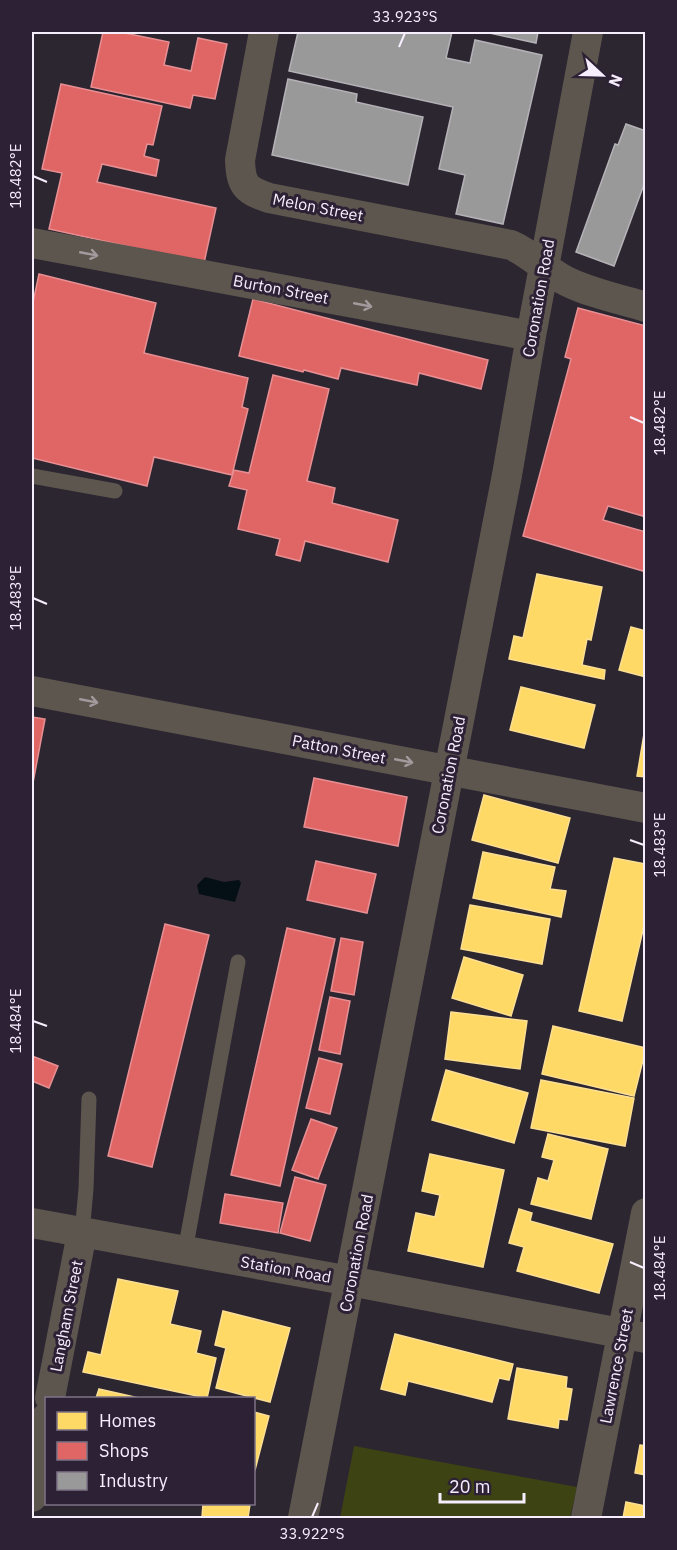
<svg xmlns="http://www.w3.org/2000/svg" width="677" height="1550" font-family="'IBM Plex Sans',sans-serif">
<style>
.green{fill:#3e4313}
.water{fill:#051016}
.homes{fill:#ffd966;stroke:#fcdf93;stroke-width:1.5}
.shops{fill:#e06666;stroke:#e78f93;stroke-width:1.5}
.industry{fill:#999;stroke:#b5b2b7;stroke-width:1.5}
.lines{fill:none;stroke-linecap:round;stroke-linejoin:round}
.service{stroke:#5d564e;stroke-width:15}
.minor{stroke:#5d564e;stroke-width:30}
.oneway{stroke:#a29a9d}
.ticks{fill:none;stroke:#f6eefd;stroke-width:2}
.labels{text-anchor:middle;stroke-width:6;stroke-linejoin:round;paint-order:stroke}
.street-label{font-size:16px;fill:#f6eefd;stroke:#2d2136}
.neatline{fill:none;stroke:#f6eefd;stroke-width:2}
.ticks-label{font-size:15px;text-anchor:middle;fill:#f6eefd}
</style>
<rect width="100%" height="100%" fill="#2c2631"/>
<!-- green -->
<path class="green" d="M354,1446L577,1487L570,1518H340Z"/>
<!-- water -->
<path class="water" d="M205,877L224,882L239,880L241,883L235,902L199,894L197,885Z"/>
<!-- homes -->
<path class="homes" d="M537,574L602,587L591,640L587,639L582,665L605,670L604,679L509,659L514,636L523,638Z
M631,627L646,631V677L619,670Z
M521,687L595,705L584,748L510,730Z
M646,722V777L637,776Z
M484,795L570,818L558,863L472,840Z
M483,852L555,867L550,889L566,891L561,917L473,898Z
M614,858L646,864V917L622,1021L579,1011Z
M470,905L550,919L542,964L461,949Z
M464,957L523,975L511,1016L452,998Z
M451,1012L527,1021L520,1069L445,1059Z
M553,1026L646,1048L634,1096L542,1074Z
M446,1070L528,1093L514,1143L432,1120Z
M541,1080L634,1098L625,1146L531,1128Z
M548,1134L608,1149L591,1219L531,1204L538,1178L548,1181L554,1160L542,1157Z
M430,1154L504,1170L483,1267L408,1251L416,1213L435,1217L440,1195L422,1191Z
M519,1209L532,1213L530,1221L613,1244L599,1293L517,1271L524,1247L509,1243Z
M118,1279L178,1291L170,1324L201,1331L196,1353L216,1358L207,1398L83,1372L88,1352L101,1355Z
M223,1311L290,1328L270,1402L216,1388L226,1348L215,1345Z
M395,1334L513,1364L509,1380L499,1378L492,1402L408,1381L405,1395L381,1389Z
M517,1368L567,1377L566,1388L572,1389L567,1420L559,1419L558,1428L508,1419Z
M99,1389L139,1398H96Z
M254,1412L269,1416L255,1470H254Z
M640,1445L646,1446V1475L635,1473Z
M626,1502L646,1506V1518H623Z
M203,1504H250L248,1518L202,1517Z"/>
<!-- shops -->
<path class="shops" d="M103,32H120L169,42L164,65L191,71L198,38L227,44L215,99L193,95L190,108L91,87Z
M61,84L162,106L153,145L147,144L144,156L159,160L156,176L102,164L97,182L216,208L204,263L49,229L62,173L42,169Z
M39,274L156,303L144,353L248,378L242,407L248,409L232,475L154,457L147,486L32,458V307Z
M253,299L488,360L481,389L419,373L417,385L341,368L338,379L304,370L303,372L239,356Z
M578,308L646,326V517L608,506L603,520L646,532V562L643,571L523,536L571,359L565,357Z
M273,375L329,389L307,481L335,488L332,503L398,520L388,562L305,541L300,561L276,555L280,539L238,529L247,490L229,486L234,470L249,473Z
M32,717L45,719L32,788Z
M314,778L407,797L398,846L304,827Z
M316,861L376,874L367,913L307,900Z
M165,924L209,935L152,1167L108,1156Z
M287,928L335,939L280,1186L231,1175Z
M341,938L363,942L354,995L331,991Z
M330,997L350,1001L340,1054L319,1050Z
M32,1056L58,1066L49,1088L32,1081Z
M319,1058L342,1064L330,1114L306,1108Z
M311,1119L337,1128L318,1179L292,1170Z
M295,1177L326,1185L310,1241L280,1233Z
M225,1194L283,1203L278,1233L220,1223Z"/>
<!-- industry -->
<path class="industry" d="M298,32H452L446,58L470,63L475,40L542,55L503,224L456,214L465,175L439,169L453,107L289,71Z
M485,32H538L536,43Z
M288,79L357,94L356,102L423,117L408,185L272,155Z
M626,124L646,131V179L614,266L576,252L615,144L618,145Z"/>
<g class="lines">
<!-- service -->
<path class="service" d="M32,476L115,491
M82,1233L86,1189L89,1099
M185,1251L238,962"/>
<!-- minor -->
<path class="minor" d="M264,32L240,160C241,185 245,190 269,198L511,245C532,254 546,271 566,281C590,293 619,299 646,307
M32,243L531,336
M32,691L646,808
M32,1223L350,1281L646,1338
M50,1398L82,1233
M32,1497L46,1418
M303,1518L507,475L531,336L588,32
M586,1518L646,1213"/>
</g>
<!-- one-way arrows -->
<defs><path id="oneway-shaft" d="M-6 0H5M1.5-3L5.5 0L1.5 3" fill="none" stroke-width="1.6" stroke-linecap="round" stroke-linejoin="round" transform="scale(1.5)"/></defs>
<g class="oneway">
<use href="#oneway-shaft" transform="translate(89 254) rotate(11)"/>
<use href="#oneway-shaft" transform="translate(363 305) rotate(11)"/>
<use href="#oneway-shaft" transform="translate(89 701) rotate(11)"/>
<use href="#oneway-shaft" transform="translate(404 761) rotate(11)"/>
</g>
<!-- ticks -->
<path class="ticks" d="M399,47L405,33M33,176L47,182M630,417L644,423M33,598L47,604M630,840L644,845M33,1021L47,1026M630,1262L644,1268M312,1517L318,1503"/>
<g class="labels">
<!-- street labels -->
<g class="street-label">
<text transform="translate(318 207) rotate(11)" y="6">Melon Street</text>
<text transform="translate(281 289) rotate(11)" y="6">Burton Street</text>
<text transform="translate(538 298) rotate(-80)" y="6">Coronation Road</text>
<text transform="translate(339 749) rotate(11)" y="6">Patton Street</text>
<text transform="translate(448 775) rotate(-79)" y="6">Coronation Road</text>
<text transform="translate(356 1253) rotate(-79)" y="6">Coronation Road</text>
<text transform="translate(286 1269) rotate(10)" y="6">Station Road</text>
<text transform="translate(66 1316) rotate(-79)" y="6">Langham Street</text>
<text transform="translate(616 1366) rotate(-79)" y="6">Lawrence Street</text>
</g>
</g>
<!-- border -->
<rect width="677" height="1550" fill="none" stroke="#2d2136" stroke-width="66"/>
<!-- legend -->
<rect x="45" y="1397" width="210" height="108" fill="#2d2136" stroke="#7d7386" stroke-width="1.5"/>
<rect x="57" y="1412" width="30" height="18" fill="#ffd966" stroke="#7d7386" stroke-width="1.5"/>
<text x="99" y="1427" font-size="18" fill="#f6eefd">Homes</text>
<rect x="57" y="1442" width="30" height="18" fill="#e06666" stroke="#7d7386" stroke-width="1.5"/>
<text x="99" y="1457" font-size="18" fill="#f6eefd">Shops</text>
<rect x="57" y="1472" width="30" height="18" fill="#999999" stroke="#7d7386" stroke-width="1.5"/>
<text x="99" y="1487" font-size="18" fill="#f6eefd">Industry</text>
<!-- north arrow -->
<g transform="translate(602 75) rotate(112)" stroke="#2d2136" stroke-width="4.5" paint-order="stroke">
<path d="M0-4.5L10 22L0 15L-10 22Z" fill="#f6eefd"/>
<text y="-9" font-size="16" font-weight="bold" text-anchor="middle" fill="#f6eefd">N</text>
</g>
<!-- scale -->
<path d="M440 1493v9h84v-9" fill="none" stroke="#f6eefd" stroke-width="3"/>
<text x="449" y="1493" font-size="18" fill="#f6eefd" stroke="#2d2136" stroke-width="4.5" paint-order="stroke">20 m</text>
<rect x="33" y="33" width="611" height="1484" class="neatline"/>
<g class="ticks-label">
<text x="405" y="22">33.923°S</text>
<text transform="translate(16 176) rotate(-90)" y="5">18.482°E</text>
<text transform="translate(660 423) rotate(-90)" y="5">18.482°E</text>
<text transform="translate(16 598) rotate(-90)" y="5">18.483°E</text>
<text transform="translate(660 845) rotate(-90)" y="5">18.483°E</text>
<text transform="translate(16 1021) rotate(-90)" y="5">18.484°E</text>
<text transform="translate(660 1268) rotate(-90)" y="5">18.484°E</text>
<text x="312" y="1539">33.922°S</text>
</g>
</svg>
